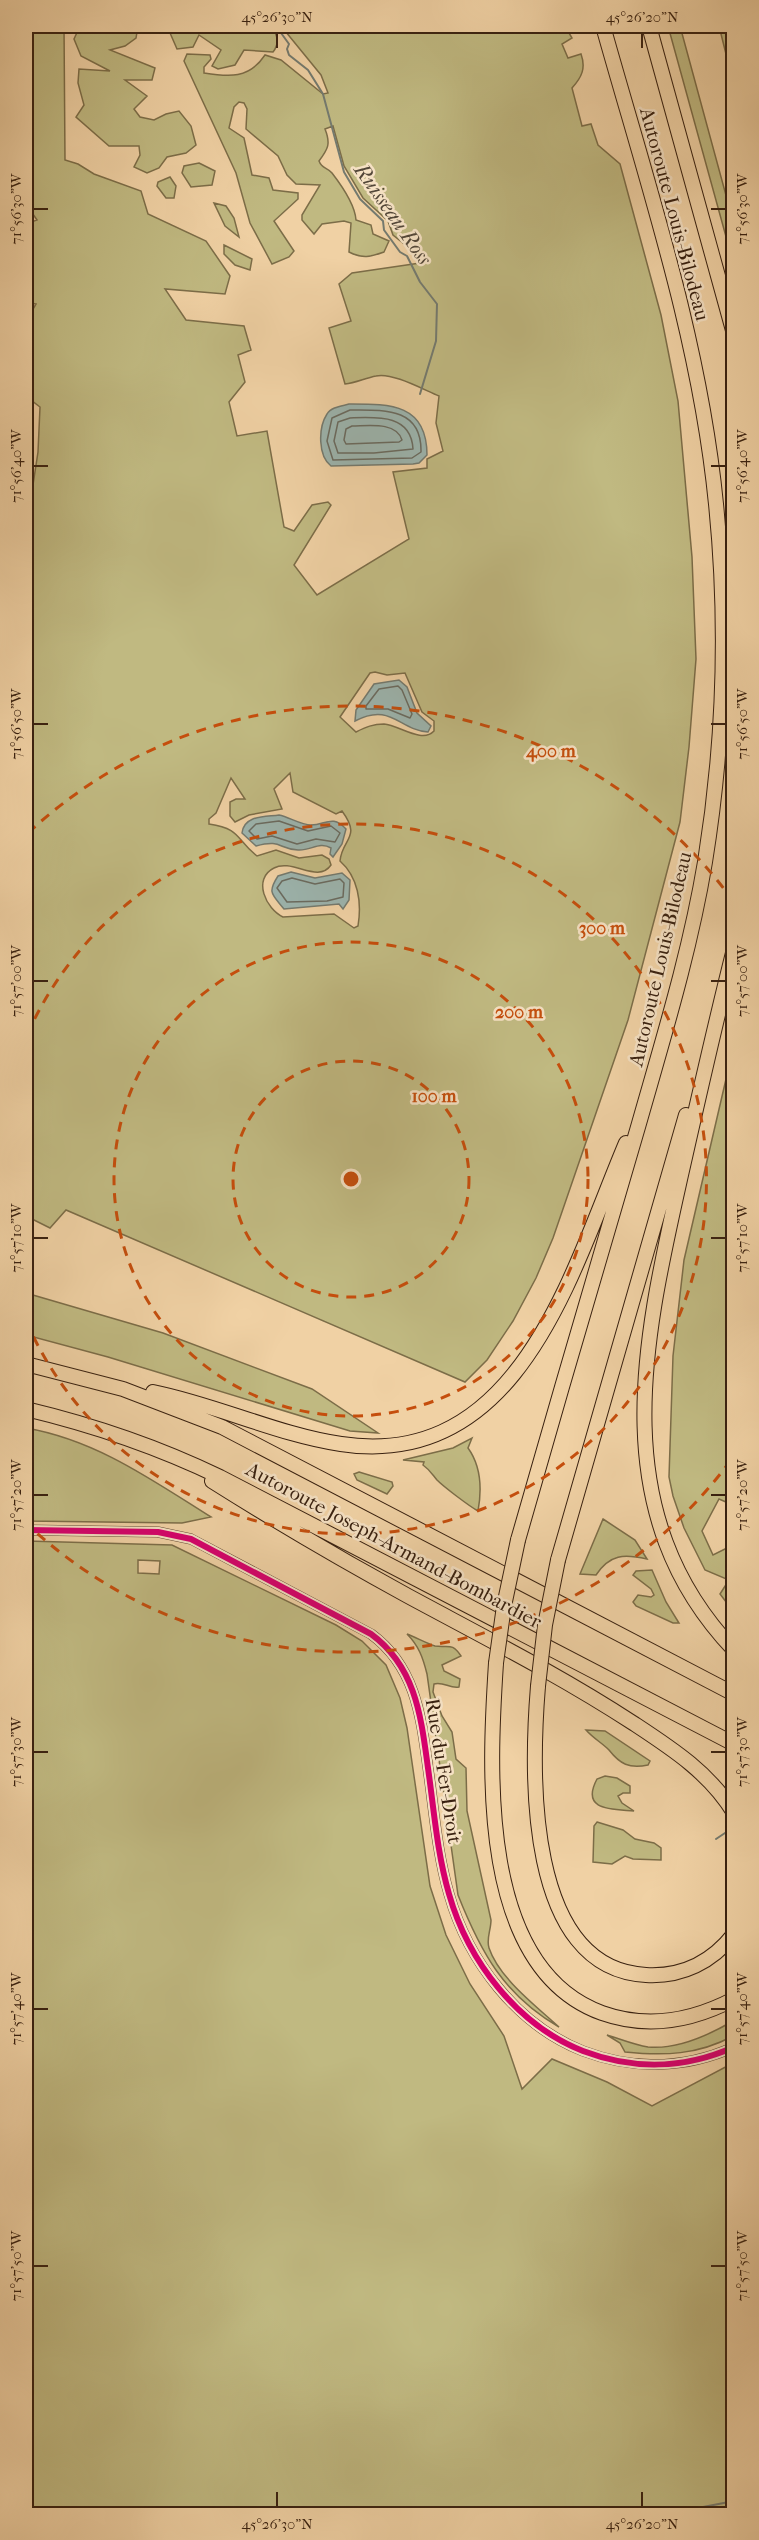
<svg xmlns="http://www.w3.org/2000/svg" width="759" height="2540" font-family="'IM FELL French Canon',serif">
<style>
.green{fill:#c0b981;stroke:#7c6d48;stroke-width:1.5;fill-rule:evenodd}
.water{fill:#9cb5af;stroke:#747a6f;stroke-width:1.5}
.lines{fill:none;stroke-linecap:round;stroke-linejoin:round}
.shore{stroke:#6a6b60;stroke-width:1.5}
.stream{stroke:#747a6f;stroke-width:2}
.minor-casing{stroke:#674d35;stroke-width:11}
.highway-casing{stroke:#392110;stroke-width:16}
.minor{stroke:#f5e1c4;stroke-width:9}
.highway{stroke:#f0d1a4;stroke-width:14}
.highway-bridge-casing{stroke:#392110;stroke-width:16;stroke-linecap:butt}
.highway-bridge{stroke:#f0d1a4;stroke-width:14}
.cycleway-casing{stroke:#f5e1c4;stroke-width:10}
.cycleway{stroke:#d6006c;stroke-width:6}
.ticks{fill:none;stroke:#392110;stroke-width:2}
.ring{fill:none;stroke:#c54e0d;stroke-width:3;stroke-dasharray:10 8}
.labels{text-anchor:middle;stroke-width:5;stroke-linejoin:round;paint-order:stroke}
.street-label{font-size:20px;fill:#392110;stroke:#f5e1c4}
.water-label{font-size:21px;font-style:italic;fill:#524638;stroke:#f5e1c4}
.centre{fill:#c54e0d;stroke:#f5e1c4;stroke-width:3}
.ring-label{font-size:18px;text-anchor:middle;font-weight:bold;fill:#c54e0d;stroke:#f5e1c4;stroke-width:5;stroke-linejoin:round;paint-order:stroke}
.neatline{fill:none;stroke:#392110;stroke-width:2}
.ticks-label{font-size:15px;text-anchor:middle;fill:#392110}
</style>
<rect width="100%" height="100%" fill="#f0d1a4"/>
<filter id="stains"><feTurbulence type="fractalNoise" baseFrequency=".00333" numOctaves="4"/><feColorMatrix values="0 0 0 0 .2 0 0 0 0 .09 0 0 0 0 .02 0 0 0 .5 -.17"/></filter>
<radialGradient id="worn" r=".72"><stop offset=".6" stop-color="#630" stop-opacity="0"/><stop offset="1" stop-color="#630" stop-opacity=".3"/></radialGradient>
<!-- green -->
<path class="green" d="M26,26H64L65,160L78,164L94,174L141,191L148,214L206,241L230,276L225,294L165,289L186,320L244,326L251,350L238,355L245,382L229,402L237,436L267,431L284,527L294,531L312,505L328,502L331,505L294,565L317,595L409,539L393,472L427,468V459L443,451L436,423L439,396C424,390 392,372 376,376C365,378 356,383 345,384L329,328L351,321L339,284L352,273L427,262L393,235L388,221L363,198L344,166L333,126L325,129C331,144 328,149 319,161C322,169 327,167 332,173C342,186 355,204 356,220L371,225L373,234L389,241L384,252C370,257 363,259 349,252L351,223L344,221L322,224L314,234L302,220V215L320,185L296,184L287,175L278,156L246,129L247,109L244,103L239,102L234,107L229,128L244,138L252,175L269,178L273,190L298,193V199L274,221L294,251L289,257L272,264L250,223L236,173L184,61L187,54L210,55L211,59L204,67V73C229,77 249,79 265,55L281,60L323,94L328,93L321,75L281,26H565L572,38L562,44L568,58L581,54C586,68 582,77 572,88L582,126L591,124L598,145L620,164L661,315L678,401L692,557L696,659L689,747L680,822L628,1020L553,1238L536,1278L513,1321L487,1360L465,1382L66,1210L50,1228L26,1216V511H29L38,452L40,407L31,400L26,365V321L36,304L26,302V224L37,220L28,207L26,208ZM375,672L387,675L405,673L422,712L434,721V731C422,744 399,725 384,724C373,724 366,727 356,732L340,717L370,673ZM290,773L293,792L336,814L342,811C362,838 342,838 340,861C358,877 362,902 358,926L354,928L334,914L283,917C266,909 252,879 274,868C292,858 318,884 331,865L329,859L322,855L299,858L276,850L257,856C235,839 242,829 209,824V819L216,813L231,778L245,799H236L230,802V816L235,822L249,815L282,809L274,789Z
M80,26H138L136,38L125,46L110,50L155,68L152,80H125L147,96L134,109L140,117L154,120L166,114L179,111L191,126L196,145L186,153L167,157L159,168L147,173L134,167L140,155L139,146H109L76,117L84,105L78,83L79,69L110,71L81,56L74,39Z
M167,26H215L221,31L220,26H263L265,29L275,32C278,39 278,46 273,52L244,50L235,65L218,69L212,66L221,50L199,35L193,47L177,49Z
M668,26H680L733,221V262Z
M719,26H733V82Z
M199,163L215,171L212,185L191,187L182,173L184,166Z
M170,177L176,186L174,198H166L157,186L158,182Z
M214,203L226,206L234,218L239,237L225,226Z
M224,245L252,259L250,270L235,265L224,254Z
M733,1049V1505L719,1499L702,1531L713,1555L733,1545V1611L720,1594L729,1580L705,1570L684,1528L673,1496L669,1477L673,1356L684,1260Z
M26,1293L163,1333L312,1389L378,1433L350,1431L108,1357L26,1335Z
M26,1428C96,1440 152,1480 211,1517L182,1523L26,1521Z
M472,1438L468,1448C481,1466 482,1489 478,1511C469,1506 444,1487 437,1480C432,1474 430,1470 423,1465L424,1462L403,1460L453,1448Z
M359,1472L392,1482L393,1486L387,1494L357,1480L354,1474Z
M603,1519L635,1540L647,1559C624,1554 610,1554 596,1575L580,1574Z
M26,1541L172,1545L336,1625L362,1641L386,1665L400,1698L407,1728L430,1886L446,1935L470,1984L504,2036L522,2089L552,2059L607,2082L652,2106L733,2063V2514H26ZM138,1560L160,1561L159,1574L138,1573Z
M652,1570L666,1602L679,1623H673L636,1606L633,1602L638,1595L651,1597L654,1595L651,1589L633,1575L636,1571Z
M407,1634C415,1637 428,1644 435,1646C448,1648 452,1642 461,1656L442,1665L444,1671L460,1679L459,1687C450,1689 443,1681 434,1684L433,1692L442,1716L452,1732L456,1759L466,1768L467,1811L491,1920C491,1930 486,1939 489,1948C499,1978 536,2006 559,2027C504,1995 481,1953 458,1895L427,1674C423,1658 419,1646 407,1634Z
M586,1730L605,1731L650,1761L648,1765C629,1769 620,1764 609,1750C602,1743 593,1738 586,1730Z
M605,1776L617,1778L630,1786V1793H623L618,1796L622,1803L634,1811C612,1809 580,1811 597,1779Z
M597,1822L623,1830L635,1839L654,1843L661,1848V1860L633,1859L625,1856L612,1864L593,1862L594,1826Z
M733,2021V2036C698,2055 664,2056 625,2052L620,2043L607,2035C620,2039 635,2045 648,2047C678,2050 709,2035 733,2021Z"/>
<!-- water -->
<path class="water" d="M349,404C389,404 427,403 427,455L419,463L413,464L331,466C318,456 318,428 327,414C331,407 342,406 349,404Z
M399,680L407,687L417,713L431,726L428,732C399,730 391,702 355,721L356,710L374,684Z
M279,815C289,817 301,825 311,825C326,825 332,814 346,829L342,844L333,857L330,854L331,848C319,841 311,851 298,850C278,849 282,839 256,846L242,833C244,815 265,817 279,815Z
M291,872L315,878L342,873L350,880L349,900L343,909L339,904L284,909C272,894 267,893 278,876Z"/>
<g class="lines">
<!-- shore -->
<path class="shore" d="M350,410C383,410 422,407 421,452L412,458L333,460L327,441L332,418Z
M350,418C377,417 411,414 413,449L374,453H338L334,441L338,422Z
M352,426C367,426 396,421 402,440L399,442L346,444L344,440L346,429Z
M398,686L402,690L412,714L410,718L388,709H366V706L379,689Z
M279,821L308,831L331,826L340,833L335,842L316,839L297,844L272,836L257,839L249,831L256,824Z
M292,878L315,884L340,879L344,883L343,897L327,901L287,902L277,888L282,881Z"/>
<!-- stream -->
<path class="stream" d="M276,26L289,44L287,49L289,55L308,70L323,94L344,172L360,199L383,221L384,230L400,252L407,256L420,282L437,304L436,341L420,394
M716,1839L728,1831
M667,2514L734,2501"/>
<defs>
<path id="minor" d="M26,1530L158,1532L191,1539L371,1634C416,1667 421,1717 428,1768C434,1810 437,1853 449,1894C468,1961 517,2025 583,2051C633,2070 685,2069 734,2047"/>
<path id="highway" d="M649,26L734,334
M734,949C715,1024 698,1100 681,1175C644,1340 603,1512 734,1650
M26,1364L123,1389L222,1427L734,1694
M153,1392C217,1405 279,1435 341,1444C520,1471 572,1270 626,1143
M26,1409C93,1425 158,1447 220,1477L734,1744
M212,1481C277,1522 342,1560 408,1596C484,1637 561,1676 633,1723C671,1748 710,1773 734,1813
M518,1540C557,1402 598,1265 638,1127C663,1039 690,952 705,862C724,744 728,623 716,504C700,340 647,183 603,26
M558,1560L686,1115
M496,1663C489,1770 478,1968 602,2013C647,2029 692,2021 734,1999
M538,1686C531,1772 525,1969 646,1975C682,1977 712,1962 734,1934"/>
</defs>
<!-- minor casing -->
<use href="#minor" class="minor-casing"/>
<!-- highway casing -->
<use href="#highway" class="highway-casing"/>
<!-- minor -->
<use href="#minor" class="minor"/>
<!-- highway -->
<use href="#highway" class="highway"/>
<defs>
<path id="highway-bridge" d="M496,1663L504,1606L518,1540
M538,1686L545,1625L558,1560"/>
</defs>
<!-- highway-bridge casing -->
<use href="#highway-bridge" class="highway-bridge-casing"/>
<!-- highway-bridge -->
<use href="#highway-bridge" class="highway-bridge"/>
<defs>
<path id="cycleway" d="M26,1530L158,1532L191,1539L371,1634C416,1667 421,1717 428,1768C434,1810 437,1853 449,1894C468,1961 517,2025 583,2051C633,2070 685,2069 734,2047"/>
</defs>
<!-- cycleway casing -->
<use href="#cycleway" class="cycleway-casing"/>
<!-- cycleway -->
<use href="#cycleway" class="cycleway"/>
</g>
<!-- ticks -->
<path class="ticks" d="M277,33V48M642,33V48M33,209H48M711,209H726M33,466H48M711,466H726M33,724H48M711,724H726M33,981H48M711,981H726M33,1238H48M711,1238H726M33,1495H48M711,1495H726M33,1752H48M711,1752H726M33,2009H48M711,2009H726M33,2266H48M711,2266H726M277,2492V2507M642,2492V2507"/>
<!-- distance rings -->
<g class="ring">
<circle cx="351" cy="1179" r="118"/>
<circle cx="351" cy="1179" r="237"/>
<path d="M27 1035A355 355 0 1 1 27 1323"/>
<path d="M731 1460A473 473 0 0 1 28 1525M28 833A473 473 0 0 1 731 898"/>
</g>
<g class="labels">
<!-- street labels -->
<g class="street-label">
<text transform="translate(675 214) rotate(75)" y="7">Autoroute Louis-Bilodeau</text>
<text transform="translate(660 959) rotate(-77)" y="7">Autoroute Louis-Bilodeau</text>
<text transform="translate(394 1545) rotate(28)" y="7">Autoroute Joseph-Armand-Bombardier</text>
<text transform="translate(444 1771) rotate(81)" y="7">Rue du Fer-Droit</text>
</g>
<!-- water labels -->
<g class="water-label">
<text transform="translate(393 214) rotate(55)" y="7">Ruisseau Ross</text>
</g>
</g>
<circle cx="351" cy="1179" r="9" class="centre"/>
<g class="ring-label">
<text x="551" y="757">400 m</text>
<text x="602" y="934">300 m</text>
<text x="519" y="1018">200 m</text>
<text x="434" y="1102">100 m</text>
</g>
<!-- margin -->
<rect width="759" height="2540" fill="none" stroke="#f0d1a4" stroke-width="66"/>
<rect x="33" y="33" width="693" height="2474" class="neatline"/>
<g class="ticks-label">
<text x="277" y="22">45°26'30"N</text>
<text x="642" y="22">45°26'20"N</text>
<text transform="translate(742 209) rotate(-90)" y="5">71°56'30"W</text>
<text transform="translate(16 209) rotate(-90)" y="5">71°56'30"W</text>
<text transform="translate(742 466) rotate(-90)" y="5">71°56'40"W</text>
<text transform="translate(16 466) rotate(-90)" y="5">71°56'40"W</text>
<text transform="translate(742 724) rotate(-90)" y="5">71°56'50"W</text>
<text transform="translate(16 724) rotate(-90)" y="5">71°56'50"W</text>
<text transform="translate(16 981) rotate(-90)" y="5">71°57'00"W</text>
<text transform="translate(742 981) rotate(-90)" y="5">71°57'00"W</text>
<text transform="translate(16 1238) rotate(-90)" y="5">71°57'10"W</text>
<text transform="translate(742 1238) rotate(-90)" y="5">71°57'10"W</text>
<text transform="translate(16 1495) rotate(-90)" y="5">71°57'20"W</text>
<text transform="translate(742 1495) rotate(-90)" y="5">71°57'20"W</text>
<text transform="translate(16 1752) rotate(-90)" y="5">71°57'30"W</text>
<text transform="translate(742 1752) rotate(-90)" y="5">71°57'30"W</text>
<text transform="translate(16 2009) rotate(-90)" y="5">71°57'40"W</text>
<text transform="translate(742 2009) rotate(-90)" y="5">71°57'40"W</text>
<text transform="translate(16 2266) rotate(-90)" y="5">71°57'50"W</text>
<text transform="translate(742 2266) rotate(-90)" y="5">71°57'50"W</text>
<text x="277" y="2529">45°26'30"N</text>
<text x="642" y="2529">45°26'20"N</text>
</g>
<rect width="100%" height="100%" filter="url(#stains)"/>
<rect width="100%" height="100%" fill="url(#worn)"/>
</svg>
